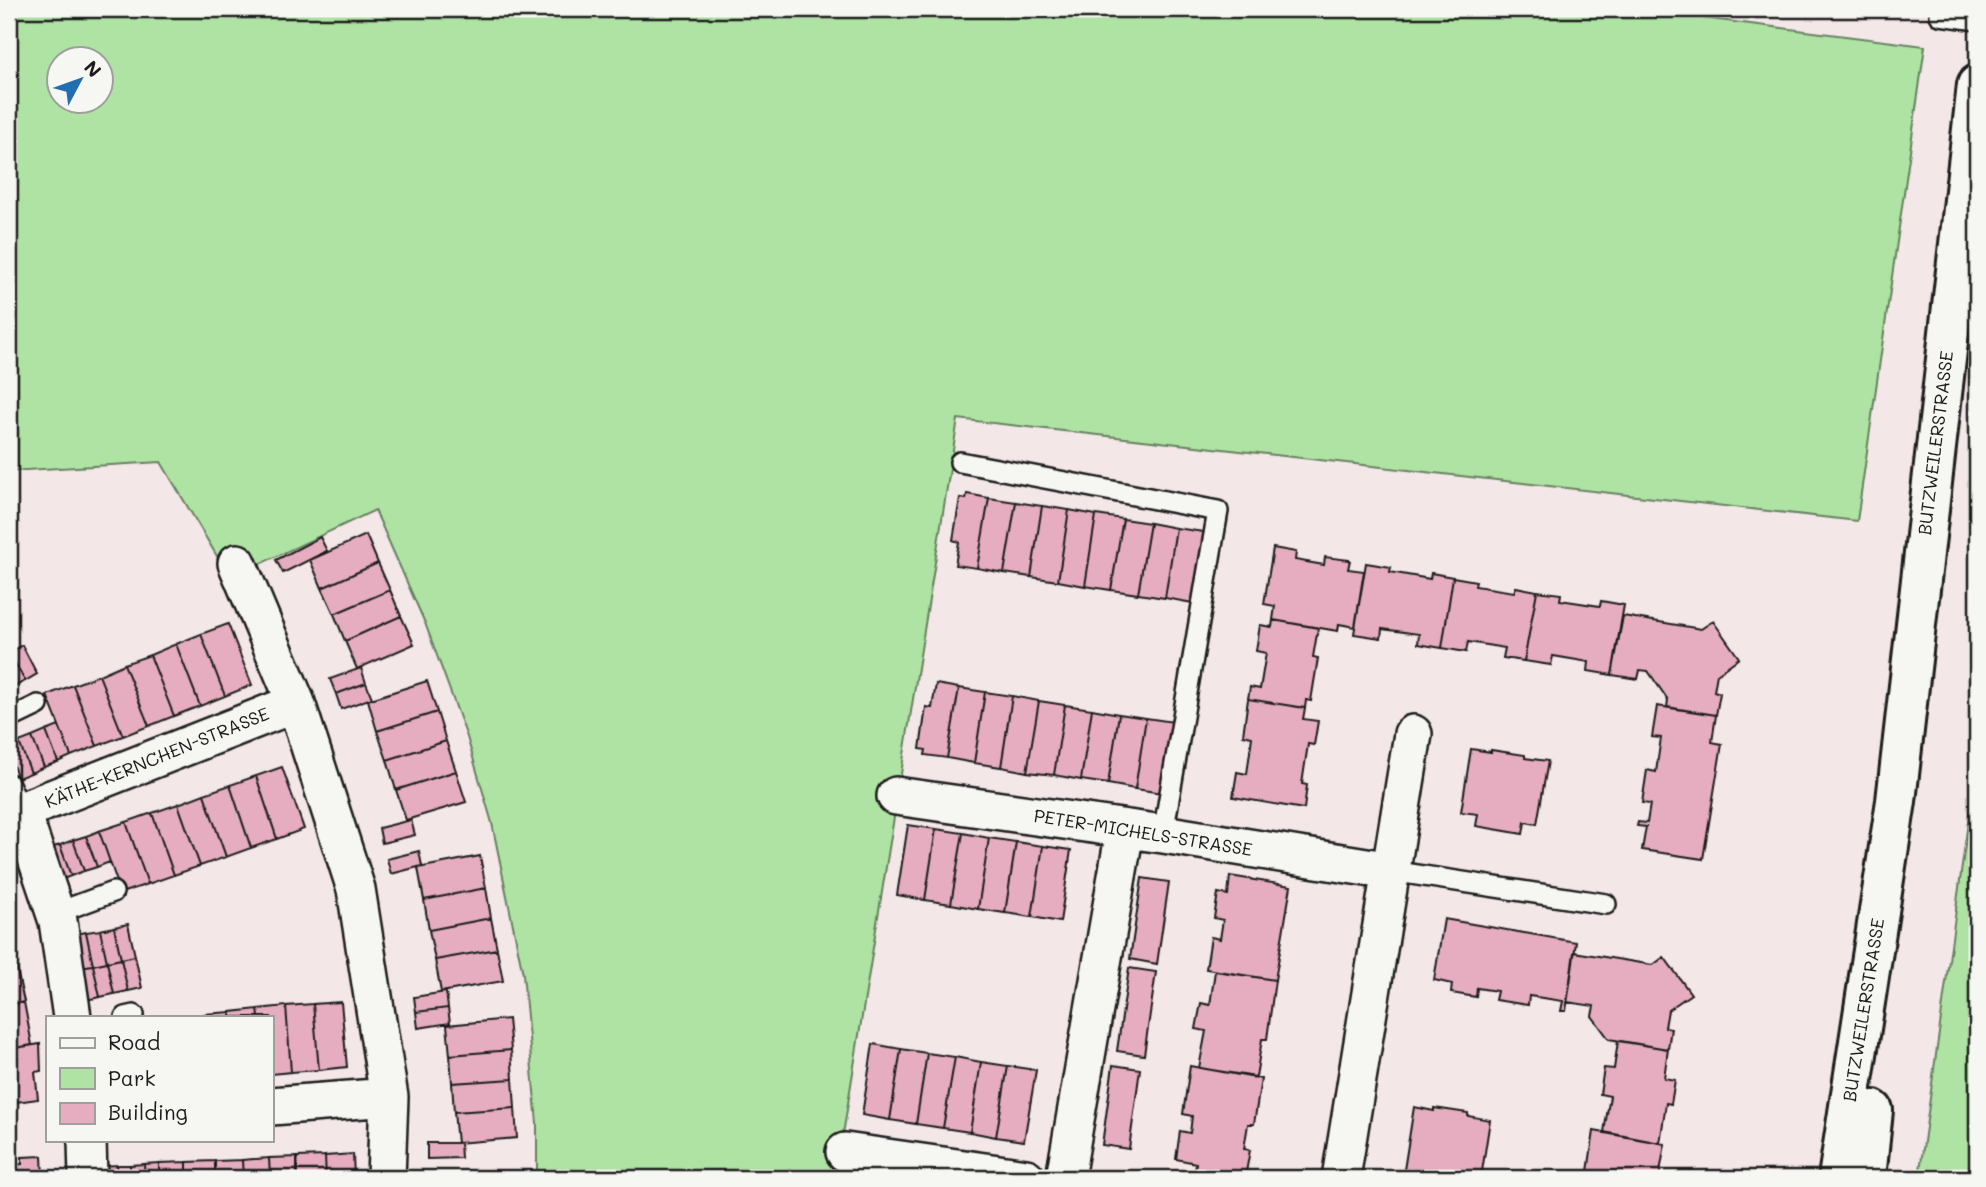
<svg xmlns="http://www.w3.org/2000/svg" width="1986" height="1187" font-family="Mali,sans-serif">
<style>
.green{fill:#afe3a4;stroke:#668060;stroke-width:2;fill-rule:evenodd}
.building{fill:#e6adc0;stroke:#1c1c1c;stroke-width:2}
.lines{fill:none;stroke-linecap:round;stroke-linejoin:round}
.lane-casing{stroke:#1c1c1c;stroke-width:24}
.street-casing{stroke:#1c1c1c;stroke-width:42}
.secondary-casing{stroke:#1c1c1c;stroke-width:44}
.lane{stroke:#f6f6f2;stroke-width:19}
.street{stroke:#f6f6f2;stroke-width:37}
.secondary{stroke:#f6f6f2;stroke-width:38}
.labels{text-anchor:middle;stroke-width:7;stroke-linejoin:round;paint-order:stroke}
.street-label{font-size:18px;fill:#1c1c1c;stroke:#f6f6f2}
</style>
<rect width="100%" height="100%" fill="#f3e7e8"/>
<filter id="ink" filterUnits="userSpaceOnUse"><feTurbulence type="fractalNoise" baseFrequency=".0143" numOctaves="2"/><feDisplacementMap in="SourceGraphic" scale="14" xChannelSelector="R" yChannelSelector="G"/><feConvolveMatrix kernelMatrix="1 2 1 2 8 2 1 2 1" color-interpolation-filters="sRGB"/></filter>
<g filter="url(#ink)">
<!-- green -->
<path class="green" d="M9,9H1631L1925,46L1857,521L958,419L836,1178H537V1123L523,974L492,823L467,737L425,623L375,510L230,578L161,462L9,471ZM60,60H102V102H60Z
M1977,757V1178H1919Z"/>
<!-- building -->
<path class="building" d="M967,494L989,498L977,568L955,565L959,542L953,540L960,498L966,499Z
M989,498L1016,502L1004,573L977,568Z
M1016,502L1042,506L1031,577L1004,573Z
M1042,506L1069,510L1058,581L1031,577Z
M1069,510L1096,515L1085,586L1058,581Z
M1096,515L1123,519L1111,590L1085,586Z
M1123,519L1150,523L1138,594L1111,590Z
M1150,523L1176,528L1165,598L1138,594Z
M1176,528L1204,532L1193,603L1165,598Z
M366,535L378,563L322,588L310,560Z
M320,537L327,551L283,573L276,560Z
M1273,548L1296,552L1295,560L1324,565L1325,557L1350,560L1348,569L1364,571L1355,627L1339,624L1338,631L1273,620L1275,606L1264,604Z
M378,563L390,590L334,614L322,588Z
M1366,563L1391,567L1390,572L1430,579L1431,573L1453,577L1442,648L1418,644L1419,634L1382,629L1381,638L1354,634Z
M1453,577L1476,581L1475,586L1514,592L1516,587L1537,591L1524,661L1503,658L1505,648L1468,642L1466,652L1442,648Z
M390,590L401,616L345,641L334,614Z
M1537,591L1561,594L1560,600L1600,606L1601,601L1624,605L1612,675L1588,671L1589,662L1553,656L1551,665L1524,661Z
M401,616L414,644L357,669L345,641Z
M1623,616L1701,629L1713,621L1739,658L1717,674L1714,691L1720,693L1716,715L1667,707L1668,700L1648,671L1640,670L1638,679L1612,675Z
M1273,620L1318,628L1313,657L1318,658L1311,701L1306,700L1305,708L1248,699L1250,687L1260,689L1266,653L1256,651L1260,625L1272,627Z
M228,624L252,685L225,696L201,634Z
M201,634L225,696L200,706L176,644Z
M176,644L200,706L174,716L150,655Z
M22,645L37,674L25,681L9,652Z
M9,652L25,681L12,688L9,682Z
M150,655L174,716L149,726L124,664Z
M124,664L149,726L123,736L99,675Z
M361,668L366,683L336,694L330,679Z
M99,675L123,736L97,746L73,685Z
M427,681L437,712L377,731L368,700Z
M366,683L372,698L341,709L336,694Z
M936,684L959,688L947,758L925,755L926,750L920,749L926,707L932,708Z
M73,685L97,746L71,756L47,695Z
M959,688L985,692L974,763L947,758Z
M985,692L1012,696L1001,767L974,763Z
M1012,696L1039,701L1027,772L1001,767Z
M1248,699L1305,708L1303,719L1318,721L1314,745L1308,744L1302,784L1307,785L1304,809L1233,797L1237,772L1247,774L1252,737L1243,735Z
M1039,701L1065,705L1054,775L1027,772Z
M1065,705L1092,709L1081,780L1054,775Z
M1657,706L1716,715L1712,742L1722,744L1703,859L1642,850L1646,827L1637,826L1638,822L1647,823L1650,804L1642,803L1647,770L1656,772L1661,738L1652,737Z
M1092,709L1119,714L1108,784L1081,780Z
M437,712L446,741L387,760L377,731Z
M1119,714L1146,718L1135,789L1108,784Z
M1146,718L1174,722L1163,793L1135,789Z
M59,726L71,756L58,762L46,731Z
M46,731L58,762L44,767L32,737Z
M32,737L44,767L31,773L19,742Z
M446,741L456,771L396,790L387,760Z
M19,742L31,773L18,778L9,755V746Z
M1471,749L1491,752V750L1525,755V758L1548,761L1537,824L1525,822L1523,834L1476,826L1478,814L1461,812Z
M282,767L304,829L277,839L256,776Z
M456,771L466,802L406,820L396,790Z
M256,776L277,839L251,848L230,785Z
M230,785L251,848L226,857L204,794Z
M204,794L226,857L200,866L178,804Z
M178,804L200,866L174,875L152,813Z
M152,813L174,875L148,884L126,822Z
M411,820L415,835L382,843L379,828Z
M126,822L148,884L121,893L99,831Z
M908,825L936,829L925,900L897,895Z
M936,829L963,833L951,904L925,900Z
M99,831L110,862L97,867L86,836Z
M963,833L989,838L978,909L951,904Z
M86,836L97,867L84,871L73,840Z
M989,838L1016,842L1005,913L978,909Z
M73,840L84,871L71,876L60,845Z
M1016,842L1043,846L1032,917L1005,913Z
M60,845L71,876L58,881L47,849Z
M1043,846L1071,850L1060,922L1032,917Z
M419,851L422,866L391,874L387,859Z
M480,856L486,888L424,900L418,868Z
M1230,876L1291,886L1275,980L1206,969L1211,937L1220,939L1223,920L1214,918L1218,893L1228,895Z
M1142,878L1169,882L1157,964L1130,959Z
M486,888L491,918L429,930L424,900Z
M491,918L497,949L435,960L429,930Z
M1444,919L1576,942L1566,1011H1561L1563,1001L1529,996L1528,1005L1495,1000L1497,991L1477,988L1476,997L1451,993L1452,984L1434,980Z
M128,924L135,956L121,959L114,927Z
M114,927L121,959L107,962L100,930Z
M100,930L107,962L93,965L86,932Z
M86,932L93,965L79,967L72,935Z
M9,947H12L24,1002L9,1005Z
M497,949L503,981L441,992L435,960Z
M1574,952L1653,965L1664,957L1691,994L1668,1010L1665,1027L1671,1028L1668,1049L1609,1039L1592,1016L1594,1006L1567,1002Z
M135,956L142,988L128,991L121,959Z
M121,959L128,991L114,994L107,962Z
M107,962L114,994L100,997L93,965Z
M93,965L100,997L86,1000L79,967Z
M1129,968L1156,972L1144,1055L1117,1051Z
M1215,971L1275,980L1267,1039H1262L1256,1077L1199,1068L1206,1031L1196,1029L1201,1003L1210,1005Z
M446,992L448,1008L416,1012L414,997Z
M24,1002L32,1045L9,1049V1005Z
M341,1002L347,1067L319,1070L313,1004Z
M313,1004L319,1070L291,1072L286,1006Z
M286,1006L291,1072L271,1074V1017H259L258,1009Z
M448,1008L450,1023L418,1028L416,1012Z
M258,1009L259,1017H231V1012Z
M231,1012V1017H204V1014Z
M508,1019L511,1050L450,1055L447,1025Z
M1618,1041L1668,1049L1664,1078L1675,1080L1671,1104L1666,1103L1660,1143L1604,1132L1610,1096L1600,1094L1604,1068L1614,1069Z
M40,1044L41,1071L35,1072L38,1099L9,1103V1049Z
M873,1044L901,1049L890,1120L862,1115Z
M901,1049L927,1053L916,1124L890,1120Z
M511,1050L513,1079L452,1083L450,1055Z
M927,1053L955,1057L943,1128L916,1124Z
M955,1057L981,1062L970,1132L943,1128Z
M981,1062L1008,1066L996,1137L970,1132Z
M1113,1065L1140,1069L1129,1149L1102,1145Z
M1008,1066L1036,1070L1024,1141L996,1137Z
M1190,1066L1261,1079L1254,1124H1248L1244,1149L1250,1150L1245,1178L1195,1171L1196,1163L1176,1159L1180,1131L1190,1133L1192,1116L1183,1114Z
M513,1079L515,1108L454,1112L452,1083Z
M1414,1107L1434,1111V1108L1468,1113V1116L1490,1120L1481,1178H1420L1421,1173L1404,1170Z
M515,1108L517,1138L457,1143L454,1112Z
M1594,1131L1665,1144L1659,1178H1587Z
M427,1143H460L461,1158L427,1159Z
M353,1154L354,1178H326L325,1156Z
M42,1156L43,1178H9V1165L22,1164V1157Z
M325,1156L326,1178H297V1157Z
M297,1157V1178H270L269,1158Z
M269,1158L270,1178H243L242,1160Z
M242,1160L243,1178H215V1161Z
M215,1161V1178H187V1162Z
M187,1162V1178H159V1163Z
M159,1163V1178H145L144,1164Z
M144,1164L145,1178H131L130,1165Z
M117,1165H130L131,1178H118Z
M117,1165L118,1178H104L103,1166Z"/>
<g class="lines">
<defs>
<path id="lane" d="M1940,15L1977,20
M960,462L1218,511L1163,834
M9,719L38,705
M9,784L21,811
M1391,871L1606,904
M56,913L113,892
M125,1017L134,1015"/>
<path id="street" d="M237,563L296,703L356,889L389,1097L386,1178
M896,796L1163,834L1391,871
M72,1017L58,921L21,811L296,703
M271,1106L389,1097
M87,1140L88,1178
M845,1152L1026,1178
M1065,1178L1125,830
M1341,1178L1413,734"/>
<path id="secondary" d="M1838,1178L1896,801L1977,85
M1866,1178L1873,1110"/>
</defs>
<!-- lane casing -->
<use href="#lane" class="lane-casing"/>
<!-- street casing -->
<use href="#street" class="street-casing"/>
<!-- secondary casing -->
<use href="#secondary" class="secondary-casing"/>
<!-- lane -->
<use href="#lane" class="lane"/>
<!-- street -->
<use href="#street" class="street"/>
<!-- secondary -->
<use href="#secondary" class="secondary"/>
</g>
</g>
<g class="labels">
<!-- street labels -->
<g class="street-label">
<text transform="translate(1936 443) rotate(-83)" y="6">BUTZWEILERSTRASSE</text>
<text transform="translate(157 758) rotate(-22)" y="6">KÄTHE-KERNCHEN-STRASSE</text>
<text transform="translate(1143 833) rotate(9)" y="6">PETER-MICHELS-STRASSE</text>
<text transform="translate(1864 1010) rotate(-81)" y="6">BUTZWEILERSTRASSE</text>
</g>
</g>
<!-- margin -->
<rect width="1986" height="1187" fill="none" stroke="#f6f6f2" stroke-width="35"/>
<rect x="18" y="18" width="1951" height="1152" fill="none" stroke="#1c1c1c" stroke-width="2.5" filter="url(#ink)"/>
<!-- legend -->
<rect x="46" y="1016" width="228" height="126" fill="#f6f6f2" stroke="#9f9f9c" stroke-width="2"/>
<rect x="60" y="1038" width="35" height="10" fill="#f6f6f2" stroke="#9f9f9c" stroke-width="2"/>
<text x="108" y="1050" font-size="21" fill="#1c1c1c">Road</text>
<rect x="60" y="1068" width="35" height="21" fill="#afe3a4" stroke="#9f9f9c" stroke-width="2"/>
<text x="108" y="1086" font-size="21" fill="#1c1c1c">Park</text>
<rect x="60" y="1103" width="35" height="21" fill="#e6adc0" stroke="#9f9f9c" stroke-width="2"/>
<text x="108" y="1120" font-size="21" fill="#1c1c1c">Building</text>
<!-- north arrow -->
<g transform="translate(80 80) rotate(49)"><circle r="33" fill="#f6f6f2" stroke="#9f9f9c" stroke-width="2"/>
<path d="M0-5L12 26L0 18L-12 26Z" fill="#1f6fb2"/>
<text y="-10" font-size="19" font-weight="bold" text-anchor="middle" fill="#1c1c1c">N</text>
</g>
</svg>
